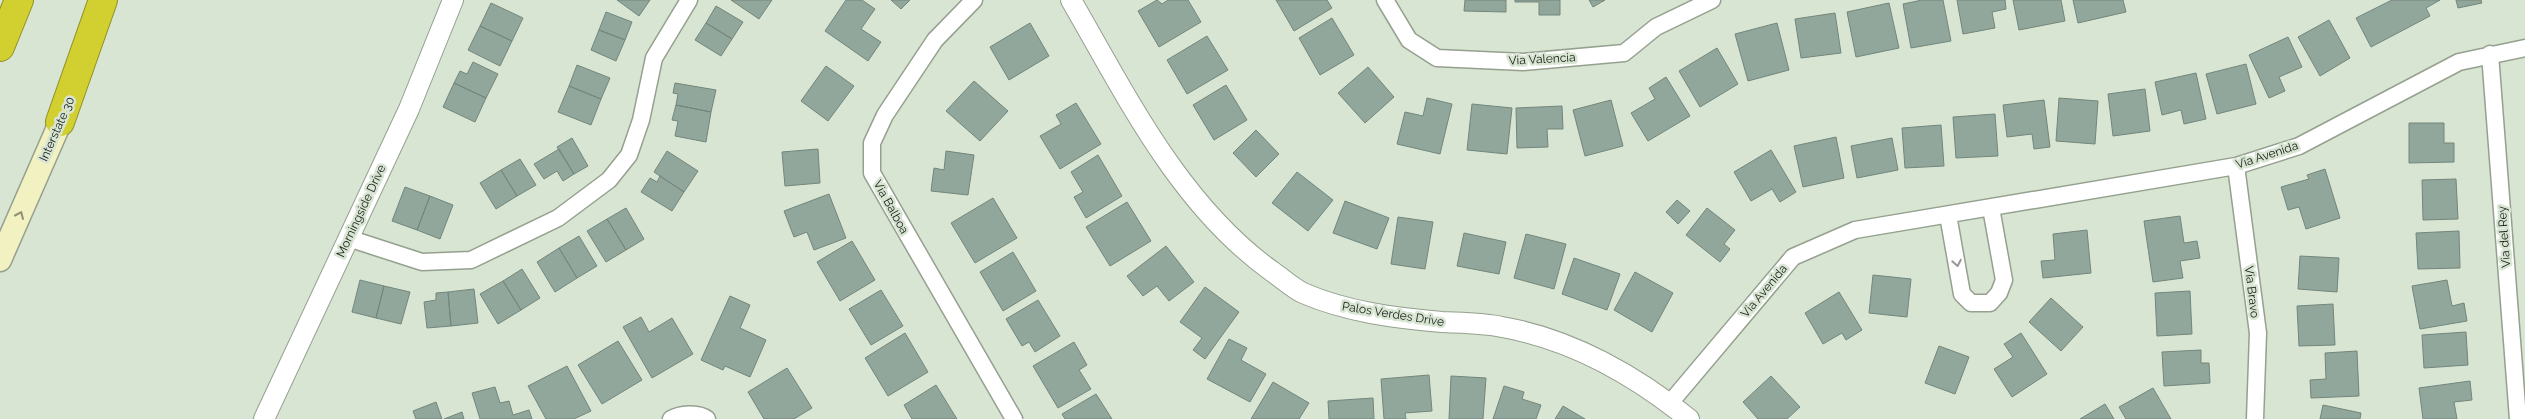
<svg xmlns="http://www.w3.org/2000/svg" width="2525" height="419" font-family="Raleway,sans-serif">
<style>
.building{fill:#92a79c;stroke:#72867b}
.lines{fill:none;stroke-linecap:round;stroke-linejoin:round}
.minor-casing{stroke:#95a08f;stroke-width:19}
.tertiary-casing{stroke:#95a08f;stroke-width:22}
.secondary-casing{stroke:#95a08f;stroke-width:25}
.motorway-casing{stroke:#919027;stroke-width:30}
.minor{stroke:#fff;stroke-width:16}
.tertiary{stroke:#fff;stroke-width:20}
.secondary{stroke:#f2f1c1;stroke-width:22}
.motorway{stroke:#d2cf30;stroke-width:28}
.oneway{stroke:#909174}
.oneway2{stroke:#979996}
.labels{text-anchor:middle;stroke-width:5;stroke-linejoin:round;paint-order:stroke}
.street-label{font-size:12px;fill:#181c16;stroke:#d8e5d3}
</style>
<rect width="100%" height="100%" fill="#d8e5d3"/>
<!-- building -->
<path class="building" d="M617,0H650L639,16Z
M731,0H772L759,19Z
M846,0H862L875,9L861,29L881,42L868,61L825,31Z
M891,0H910L901,9Z
M1157,0L1162,4L1168,0H1188L1201,22L1159,47L1138,11Z
M1276,0H1327L1332,8L1294,31Z
M1465,0H1506V12L1464,11Z
M1515,0H1560V15H1539V2H1515Z
M1589,0H1605L1593,7Z
M1922,0H1943L1951,41L1911,48L1903,4Z
M1957,0H2005L2006,9L1992,12L1995,28L1963,34Z
M2013,0H2061L2065,21L2019,30Z
M2073,0H2123L2126,12L2078,23Z
M2392,0H2440L2426,8L2430,16L2371,47L2356,18Z
M2456,0H2481L2482,3L2458,8Z
M491,3L523,18L512,41L480,26Z
M1889,3L1899,48L1856,57L1847,12Z
M716,6L743,22L732,39L706,23Z
M606,12L632,22L625,40L599,30Z
M1835,13L1841,53L1801,58L1795,19Z
M1332,18L1354,55L1320,75L1299,38Z
M2329,20L2350,58L2320,76L2298,37Z
M706,23L732,39L721,56L695,40Z
M1030,23L1049,56L1009,80L990,47Z
M1777,23L1789,70L1748,81L1735,34Z
M480,26L512,41L500,66L468,50Z
M599,30L625,40L616,61L591,50Z
M1207,36L1228,70L1187,94L1167,60Z
M2288,37L2302,67L2279,77L2285,91L2269,98L2249,55Z
M1717,48L1738,84L1700,107L1679,71Z
M473,62L498,74L486,98L454,83L460,71L467,74Z
M2246,64L2256,104L2217,114L2206,74Z
M577,65L610,78L601,99L569,86Z
M826,66L854,86L828,121L801,101Z
M1368,67L1394,97L1365,123L1338,93Z
M2196,73L2206,119L2184,124L2181,110L2162,115L2155,82Z
M1666,77L1690,116L1648,141L1631,113L1655,99L1649,88Z
M974,81L1008,111L980,141L946,111Z
M454,83L486,98L475,122L443,107Z
M675,83L716,90L711,112L676,105L678,94L673,93Z
M1226,85L1247,120L1214,140L1193,105Z
M569,86L601,99L591,125L558,112Z
M2145,89L2150,131L2113,136L2108,94Z
M1427,98L1452,104L1440,154L1397,144L1405,112L1423,116Z
M2059,98L2098,101L2095,144L2056,141Z
M1611,100L1623,146L1585,156L1573,110Z
M2044,100L2050,147L2034,149L2032,134L2007,137L2003,105Z
M1076,103L1101,144L1060,169L1040,136L1061,124L1056,115Z
M1472,104L1512,108L1507,154L1467,150Z
M676,105L711,112L706,142L675,136L678,121L672,120Z
M1562,106L1563,129H1547L1548,147L1517,148L1516,108Z
M1995,114L1998,156L1956,158L1953,117Z
M2409,123H2444V143H2454V162L2409,163Z
M1941,125L1944,166L1905,168L1902,128Z
M1256,130L1279,154L1256,177L1233,153Z
M1836,137L1844,178L1803,187L1794,146Z
M572,138L588,166L574,174L557,147Z
M1892,138L1898,170L1857,178L1851,146Z
M559,149L574,174L563,181L557,171L544,179L534,164Z
M818,149L820,183L785,186L782,152Z
M1771,150L1796,192L1780,202L1772,189L1751,201L1734,172Z
M667,151L698,171L684,192L654,172Z
M946,151L974,155L968,195L931,191L934,168L944,170Z
M1098,155L1122,196L1086,218L1074,197L1083,192L1071,172Z
M520,159L536,185L517,196L501,170Z
M2325,169L2340,218L2306,229L2299,207L2288,210L2281,187L2309,179L2307,175Z
M501,170L517,196L496,209L480,183Z
M1297,172L1333,200L1308,231L1272,203Z
M660,176L684,192L672,211L641,192L650,178L657,182Z
M2456,179L2458,219L2423,220L2422,180Z
M405,187L430,196L417,230L392,221Z
M829,194L846,238L814,250L807,232L794,237L784,211Z
M430,196L453,205L440,239L417,230Z
M993,198L1017,238L975,263L951,223Z
M1677,200L1690,211L1678,224L1666,212Z
M1345,201L1389,218L1377,249L1333,233Z
M1127,202L1151,241L1110,266L1086,227Z
M626,208L644,239L626,250L607,219Z
M1707,208L1735,230L1724,244L1730,249L1720,262L1686,235Z
M2180,216L2184,243L2197,241L2200,258L2180,261L2183,278L2153,282L2144,221Z
M1398,217L1433,222L1425,269L1391,264Z
M607,219L626,250L606,262L587,231Z
M2087,230L2091,273L2043,278L2041,261L2055,260L2053,234Z
M2459,231L2460,268L2418,269L2416,233Z
M1464,233L1506,242L1499,274L1457,266Z
M1526,234L1566,244L1554,289L1514,278Z
M579,236L597,266L577,278L559,248Z
M852,241L875,280L840,301L817,262Z
M1166,246L1194,282L1169,301L1157,286L1143,296L1127,276Z
M559,248L577,278L555,292L537,262Z
M1013,252L1036,291L1003,311L980,272Z
M2300,256L2339,258L2337,292L2298,289Z
M1574,258L1620,274L1607,310L1562,294Z
M522,269L540,298L521,310L503,281Z
M1635,272L1673,293L1652,332L1614,310Z
M1873,275L1911,279L1907,317L1869,313Z
M360,280L384,286L376,318L352,312Z
M2447,280L2452,306L2464,303L2467,321L2420,329L2412,286Z
M503,281L521,310L498,324L480,294Z
M384,286L410,292L401,324L376,318Z
M1205,287L1239,312L1205,359L1193,350L1202,338L1180,322Z
M474,289L478,323L451,326L448,292Z
M881,290L903,326L871,345L849,309Z
M2190,291L2192,334L2157,336L2155,293Z
M448,292L451,326L427,328L424,302L436,300V293Z
M1839,292L1862,330L1846,340L1842,333L1823,344L1805,313Z
M730,296L750,305L740,328L766,340L750,377L725,366L723,370L701,360Z
M2051,298L2083,327L2061,351L2029,322Z
M1038,300L1060,336L1035,352L1029,342L1022,346L1006,319Z
M2333,304L2335,345L2299,346L2297,306Z
M641,317L649,332L672,318L693,354L652,378L623,327Z
M2466,332L2468,365L2424,368L2422,335Z
M905,333L928,372L888,396L865,358Z
M2021,333L2047,374L2012,397L1994,369L2013,357L2004,344Z
M1229,339L1247,348L1241,360L1266,374L1250,402L1207,379Z
M618,341L642,380L602,404L578,365Z
M1074,342L1087,365L1079,370L1091,389L1058,408L1033,366Z
M1939,346L1969,357L1955,394L1925,383Z
M2201,350V363H2209L2210,383L2164,386L2162,352Z
M2357,351L2359,396L2311,398L2310,380L2326,379L2325,353Z
M567,366L591,411L574,419H546L528,386Z
M787,368L812,408L794,419H764L748,392Z
M1429,375L1432,411L1405,413L1406,419H1384L1381,379Z
M1451,376L1486,378L1483,419H1449Z
M1771,376L1800,407L1787,419H1758L1743,402Z
M2470,381L2472,400L2454,402L2457,419H2423L2419,388Z
M1273,382L1309,403L1299,419H1251Z
M936,385L957,419H912L904,405Z
M1504,386L1524,392L1522,399L1541,405L1536,419H1493Z
M495,387L500,403L509,401L513,415L529,410L532,419H480L472,393Z
M2153,388L2171,419H2126L2119,407Z
M1096,394L1112,419H1065L1062,414Z
M1373,398L1374,419H1329L1328,401Z
M436,402L442,419H416L413,411Z
M2105,404L2114,419H2080Z
M2323,405L2361,413L2360,419H2320Z
M1563,406L1585,419H1555Z
M462,412L464,419H444Z"/>
<g class="lines">
<defs>
<path id="minor" d="M974,0L935,40L885,115L872,143V173L1014,419
M1385,0L1409,40L1437,58L1523,62L1624,53L1656,27L1712,0
M2490,54L2518,419
M2236,166L2258,333L2255,419
M1948,215L1962,294L1971,303H1990L1999,293L2004,280L1991,208
M348,238L422,262L471,260L558,218L609,180L629,155L641,120L654,58L689,0
M1670,403L1793,257L1855,230L2236,166L2299,146L2459,62L2525,48
M671,419C680,414 698,412 707,419"/>
<path id="tertiary" d="M1071,0C1127,97 1180,206 1273,272C1283,279 1293,288 1303,293C1347,312 1395,318 1442,322C1462,323 1483,323 1502,327C1571,339 1636,376 1689,419
M264,419L409,109L453,0"/>
<path id="secondary" d="M0,260L67,107"/>
<path id="motorway" d="M0,47L19,0
M60,122L103,0"/>
</defs>
<!-- minor casing -->
<use href="#minor" class="minor-casing"/>
<!-- tertiary casing -->
<use href="#tertiary" class="tertiary-casing"/>
<!-- secondary casing -->
<use href="#secondary" class="secondary-casing"/>
<!-- motorway casing -->
<use href="#motorway" class="motorway-casing"/>
<!-- minor -->
<use href="#minor" class="minor"/>
<!-- tertiary -->
<use href="#tertiary" class="tertiary"/>
<!-- secondary -->
<use href="#secondary" class="secondary"/>
<!-- motorway -->
<use href="#motorway" class="motorway"/>
</g>
<!-- one-way arrows -->
<defs><path id="oneway-chevron" d="M-2-3.5L2.5 0L-2 3.5" fill="none" stroke-width="1.6" stroke-linecap="round" stroke-linejoin="round" transform="scale(1.25)"/></defs>
<use class="oneway" href="#oneway-chevron" transform="translate(20 215) rotate(-66)"/>
<use class="oneway2" href="#oneway-chevron" transform="translate(1957 263) rotate(80)"/>
<g class="labels">
<!-- street labels -->
<g class="street-label">
<text transform="translate(1542 59) rotate(-3)" y="4">Via Valencia</text>
<text transform="translate(57 129) rotate(-66)" y="4">Interstate 30</text>
<text transform="translate(2267 155) rotate(-18)" y="4">Via Avenida</text>
<text transform="translate(891 207) rotate(61)" y="4">Via Balboa</text>
<text transform="translate(361 211) rotate(-65)" y="4">Morningside Drive</text>
<text transform="translate(2504 237) rotate(-94)" y="4">Via del Rey</text>
<text transform="translate(1764 291) rotate(-50)" y="4">Via Avenida</text>
<text transform="translate(2252 292) rotate(83)" y="4">Via Bravo</text>
<text transform="translate(1393 314) rotate(9)" y="4">Palos Verdes Drive</text>
</g>
</g>
</svg>
